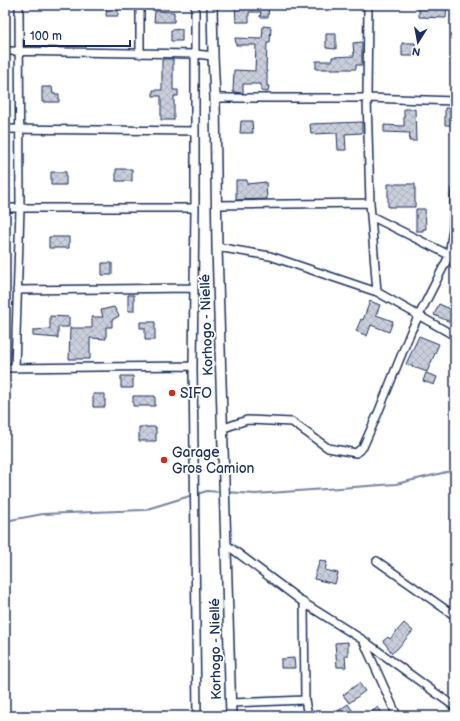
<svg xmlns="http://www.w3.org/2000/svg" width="460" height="721" font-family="'Balsamiq Sans',sans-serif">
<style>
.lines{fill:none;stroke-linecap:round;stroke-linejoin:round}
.stream{stroke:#77839f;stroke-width:2}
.building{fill:url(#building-cross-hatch);stroke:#1b2f5e}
.minor-casing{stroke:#1b2f5e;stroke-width:10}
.major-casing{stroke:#1b2f5e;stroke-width:12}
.minor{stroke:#fff;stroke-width:7}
.major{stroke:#fff;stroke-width:9}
.poi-dot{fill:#c8321e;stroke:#fff;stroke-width:1.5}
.labels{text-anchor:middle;stroke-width:3.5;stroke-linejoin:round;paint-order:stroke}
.street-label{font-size:14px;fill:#1b2f5e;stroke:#fff}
.poi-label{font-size:14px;fill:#1b2f5e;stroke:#fff;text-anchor:start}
</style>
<defs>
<pattern id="building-cross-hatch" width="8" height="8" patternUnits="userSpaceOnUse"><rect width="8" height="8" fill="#caceda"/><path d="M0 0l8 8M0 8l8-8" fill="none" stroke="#adb1be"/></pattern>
</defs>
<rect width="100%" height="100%" fill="#fff"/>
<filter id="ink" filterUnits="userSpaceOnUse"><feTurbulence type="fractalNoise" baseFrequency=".025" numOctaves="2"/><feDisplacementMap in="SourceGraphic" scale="8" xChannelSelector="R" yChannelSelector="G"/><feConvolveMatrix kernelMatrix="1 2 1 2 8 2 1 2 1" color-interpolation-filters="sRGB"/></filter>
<g filter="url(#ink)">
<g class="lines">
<!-- stream -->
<path class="stream" d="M226,492L255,494L396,484L455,470
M197,494L207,491L222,492
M5,521L43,514L144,510L193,495"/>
</g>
<!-- building -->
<path class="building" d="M107,5H118V16H106Z
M235,5H269L268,17H260L261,12H249V22H236Z
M419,5H447L446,18L419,17Z
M155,11L174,12V22H154Z
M263,26L271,27L270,43H267L266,71H267V86H269L268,92L261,91V84H243V93L233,92L234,70L255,71L256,45H236L235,38L262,39Z
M182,29V41H171V30Z
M326,34H336V49L326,48Z
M362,42V65H356V69H316V61H332V57L354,56L353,43Z
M402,43H415V56H402Z
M162,59H173V90H178V96H174V120H161V96H153V90H162Z
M42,87H52L53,94H59V102H42Z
M445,108H452V125H445Z
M404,109H415L416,141H409L410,133L384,132V125L404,126Z
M241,121H252L253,133H240Z
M362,122V133L345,134L346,150H338L337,133L311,134L310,124Z
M116,169H132V181H116Z
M51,172H66V185H51Z
M236,180H247V184L266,182L267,199L236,200Z
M388,184H415V207H388Z
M416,209H425L426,229H423V231H416Z
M49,237H69V248H49Z
M102,263H112V275H102Z
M128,295H134V311H128Z
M370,301L380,305L376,315L393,321L389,332L371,325L367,336L356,331L361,319L363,320Z
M439,304L455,311V324L434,315Z
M114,307L119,316L112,320V327H106V339L90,338V359H69L70,328H92V317H103L101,310Z
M50,316L69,317V327H58V338L33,336V330L50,329Z
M140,322H155V340H145V328H140Z
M419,336L439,344L427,372L406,364Z
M426,373L437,377L434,385L423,381Z
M121,376H133V388H121Z
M93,394H105V407H93Z
M133,396H155V406H133Z
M139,427H156V441H139Z
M320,560L327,562L325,570L338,573L335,584L314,579Z
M404,623L413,631L397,649L392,653L383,641L388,637L390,639Z
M348,642V656H345L346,667H337L335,643Z
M294,658L295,668H281V659Z
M359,683L365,691L349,703L343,695Z
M348,704L356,716H331Z
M378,707L384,716H366Z"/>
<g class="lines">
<defs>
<path id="minor" d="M195,5V208L193,366L197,716
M368,5L367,98L370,203L377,292
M5,51L196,54L213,56
M140,54V5
M215,98H367L455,101
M5,129L195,131
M216,205L370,203
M5,208H195
M371,216L455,258
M217,247L270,256L377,292L455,336
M17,290L194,288
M5,368L193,366
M15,368L20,208L19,5
M224,428L247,420L292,422L328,448L356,453L363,447L378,413L411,331L449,256L453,228L455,190
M227,545L304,603L363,640L455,707
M377,561L455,616
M304,603L305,700L308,716
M363,640L397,716
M231,703L305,700"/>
<path id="major" d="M212,5L213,56L215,98L217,247L231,716"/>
</defs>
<!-- minor casing -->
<use href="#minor" class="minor-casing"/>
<!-- major casing -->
<use href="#major" class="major-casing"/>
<!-- minor -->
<use href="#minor" class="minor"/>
<!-- major -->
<use href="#major" class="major"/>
</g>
</g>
<!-- markers -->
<g class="poi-dot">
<circle cx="172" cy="393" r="4"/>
<circle cx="164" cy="460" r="4"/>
</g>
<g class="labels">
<!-- street labels -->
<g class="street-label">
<text transform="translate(206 325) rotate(-92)" y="5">Korhogo - Niellé</text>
<text transform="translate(215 649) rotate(-91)" y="5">Korhogo - Niellé</text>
</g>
<!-- poi labels -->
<g class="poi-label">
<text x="180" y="398">SIFO</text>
<text x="172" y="457">Garage<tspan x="172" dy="16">Gros Camion</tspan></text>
</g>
</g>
<!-- margin -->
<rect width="460" height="721" fill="none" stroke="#fff" stroke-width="20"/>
<rect x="10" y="10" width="440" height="701" fill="none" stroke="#1b2f5e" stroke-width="1.5" filter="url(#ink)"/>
<!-- north arrow -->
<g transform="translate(418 42) rotate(191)" stroke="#ffffff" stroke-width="3" paint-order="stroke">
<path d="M0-3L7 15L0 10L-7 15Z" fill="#1b2f5e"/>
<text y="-6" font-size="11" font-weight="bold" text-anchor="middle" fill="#1b2f5e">N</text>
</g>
<!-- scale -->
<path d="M24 40v6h106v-6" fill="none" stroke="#1b2f5e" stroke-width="2"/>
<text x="30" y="40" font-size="12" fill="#1b2f5e" stroke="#ffffff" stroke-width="3" paint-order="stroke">100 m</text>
</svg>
